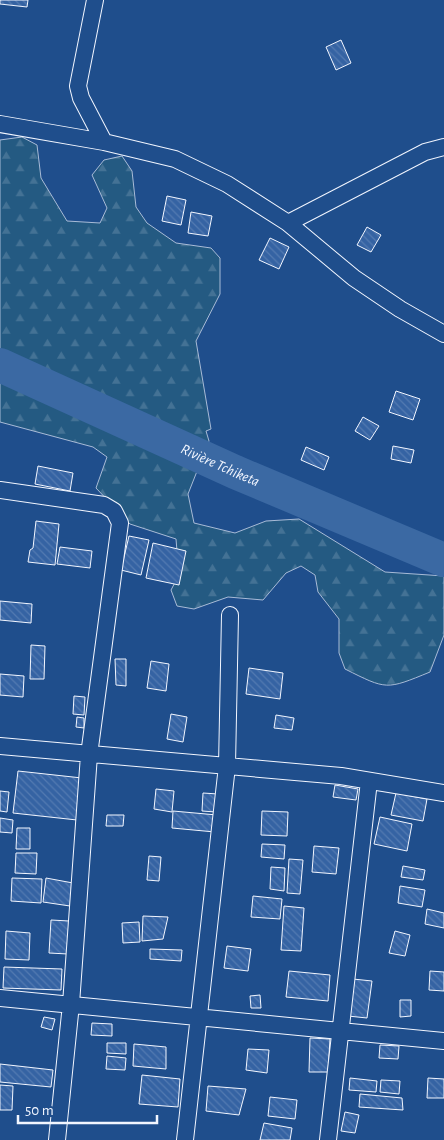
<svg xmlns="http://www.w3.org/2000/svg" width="444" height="1140" font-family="'Alegreya Sans',sans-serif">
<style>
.forest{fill:url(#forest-firs);stroke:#a8bbd7}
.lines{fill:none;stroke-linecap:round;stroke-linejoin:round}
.river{stroke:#3b69a3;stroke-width:34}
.building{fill:url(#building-back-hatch);stroke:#f2f6ff}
.street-casing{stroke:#f2f6ff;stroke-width:18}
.street{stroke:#1f4e8c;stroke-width:16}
.labels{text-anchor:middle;stroke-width:4;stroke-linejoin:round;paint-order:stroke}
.water-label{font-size:15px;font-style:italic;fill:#f2f6ff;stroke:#1f4e8c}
</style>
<defs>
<pattern id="forest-firs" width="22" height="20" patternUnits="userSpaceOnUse" patternTransform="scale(1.25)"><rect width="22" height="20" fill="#245a82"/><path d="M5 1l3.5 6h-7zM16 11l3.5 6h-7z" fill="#447295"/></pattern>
<pattern id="building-back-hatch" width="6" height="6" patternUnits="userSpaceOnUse" patternTransform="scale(1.25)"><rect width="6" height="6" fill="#3563a3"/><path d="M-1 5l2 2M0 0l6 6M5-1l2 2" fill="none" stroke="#537ab1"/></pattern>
</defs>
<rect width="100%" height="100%" fill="#1f4e8c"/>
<!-- forest -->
<path class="forest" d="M22,137L37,145L41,178L67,221L100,223L107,208L92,175L104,160L122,156L132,171L136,207L147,223L176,243L211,248L220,258V294L196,341L211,429L206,431L209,441L188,494L194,523L235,533L266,521L299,519L385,572L444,576V635L430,672C386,690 387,690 345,669L339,653V619L318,592L315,575L301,566L286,573L263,600L228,597L194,609L177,606L171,590L179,575L176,539L130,524L96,488L107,457L93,447L0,422V140Z"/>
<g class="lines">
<!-- river -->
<path class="river" id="s1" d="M0,365L235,472L444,560"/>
</g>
<!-- building -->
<path class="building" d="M0,0H28L27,7L0,4Z
M341,40L351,63L336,70L326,47Z
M167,196L186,200L181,225L162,221Z
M191,212L212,216L208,236L188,233Z
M367,227L381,235L371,252L357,245Z
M270,238L289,247L279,269L259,260Z
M396,391L420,399L413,420L389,412Z
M363,417L379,426L370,440L355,431Z
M393,446L414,450L411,463L391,459Z
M306,447L329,457L324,470L301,460Z
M38,466L73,473L70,491L35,484Z
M36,521L59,524L55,565L28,562L30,550L33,548Z
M129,536L149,540L141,575L121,570Z
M153,543L186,551L179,585L146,578Z
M60,547L92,551L90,568L57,564Z
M0,601L32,604L31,623L0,620Z
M31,645L45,646L44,679H30Z
M115,659H126V686L116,685Z
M151,661L169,664L166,691L147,688Z
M249,668L283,673L280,699L246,694Z
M0,674L24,676L23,697L0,695Z
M74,696L85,697L84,715L73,714Z
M171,714L187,717L183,742L167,739Z
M276,715L294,718L292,730L274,728Z
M77,717L84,718V728L76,727Z
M18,771L82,778L77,820L13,813Z
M335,785L358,789L356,800L333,797Z
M156,789L174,791L172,812L154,809Z
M0,791L9,792L7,812L0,811Z
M203,793L218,794L216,812L202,811Z
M396,793L427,799L423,821L391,815Z
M173,811L217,815L215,832L172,828Z
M262,811L288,812L287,836L261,835Z
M107,815H124L123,826H106Z
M380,817L412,824L407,851L374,844Z
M0,818L13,820L12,833L0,832Z
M17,828H30V849H16Z
M262,844L285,845L284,859L261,857Z
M314,846L339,848L336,874L312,872Z
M16,853H37L36,874L15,873Z
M149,856L161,857L159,881L147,880Z
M289,859L303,860L300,894L287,893Z
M403,866L425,870L423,880L401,877Z
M271,867L285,868L284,891L270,889Z
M12,878L42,879L41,903L11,901Z
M46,878L73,883L70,906L43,902Z
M400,886L425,890L422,907L398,903Z
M253,896L282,899L280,919L251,917Z
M284,906L304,908L301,951L281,950Z
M427,909L444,913V928L425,924Z
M143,916L168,917L163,939L142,941Z
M51,920L69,921L68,954L49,953Z
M139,922L140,942L123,943L122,923Z
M6,931L30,933L29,960L5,959Z
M395,931L410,935L405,956L389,953Z
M227,946L251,949L248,971L224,968Z
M150,949L182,950L181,961L150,959Z
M4,967L62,969L61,990L3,988Z
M289,971L330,975L328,1001L286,997Z
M430,971L444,972V991L429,990Z
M353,979L372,981L367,1018L348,1016Z
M260,995L261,1008H251L250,996Z
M400,1000H411V1016L400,1017Z
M44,1017L55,1019L52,1030L41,1027Z
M92,1023L112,1024V1036L91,1035Z
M310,1038L330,1039L328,1072H309Z
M107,1043H126V1054L107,1053Z
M134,1044L166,1047V1069L133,1066Z
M380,1045L399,1046L398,1059L379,1058Z
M248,1049L269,1050L267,1073L246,1070Z
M107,1056L126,1058L125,1070L106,1069Z
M0,1064L53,1070L51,1087L0,1082Z
M142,1075L180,1079L178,1107L139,1104Z
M350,1078L377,1081L376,1092L349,1090Z
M428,1078L444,1079V1098H427Z
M381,1080L400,1081L399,1094L380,1092Z
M0,1085L13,1086L12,1110H0Z
M208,1086L246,1089L239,1115L206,1111Z
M360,1094L402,1098L403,1110L359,1107Z
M270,1097L297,1100L295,1119L268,1116Z
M345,1112L359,1115L355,1133L341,1131Z
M264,1123L292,1128L290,1140H260Z"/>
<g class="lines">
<defs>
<path id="street" d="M95,0L78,86L81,98L104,142
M0,124L104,142L175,159L227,184L288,223L354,278L400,309L444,334
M288,223L425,152L444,147
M0,490L104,505L114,511L120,523L89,755L71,1004L57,1140
M0,746L341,776L444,793
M0,998L444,1041
M185,1140L227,766L230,615
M328,1140L369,781"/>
</defs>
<!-- street casing -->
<use href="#street" class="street-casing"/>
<!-- street -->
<use href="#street" class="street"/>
</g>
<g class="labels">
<!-- water labels -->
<g class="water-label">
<text dy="5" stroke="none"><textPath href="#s1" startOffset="242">Rivière Tchiketa</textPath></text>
</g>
</g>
<!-- scale -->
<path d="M18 1115v8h139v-8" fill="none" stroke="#f2f6ff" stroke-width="2.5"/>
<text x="25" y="1115" font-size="15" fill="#f2f6ff" stroke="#1f4e8c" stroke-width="4" paint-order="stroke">50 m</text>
</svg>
